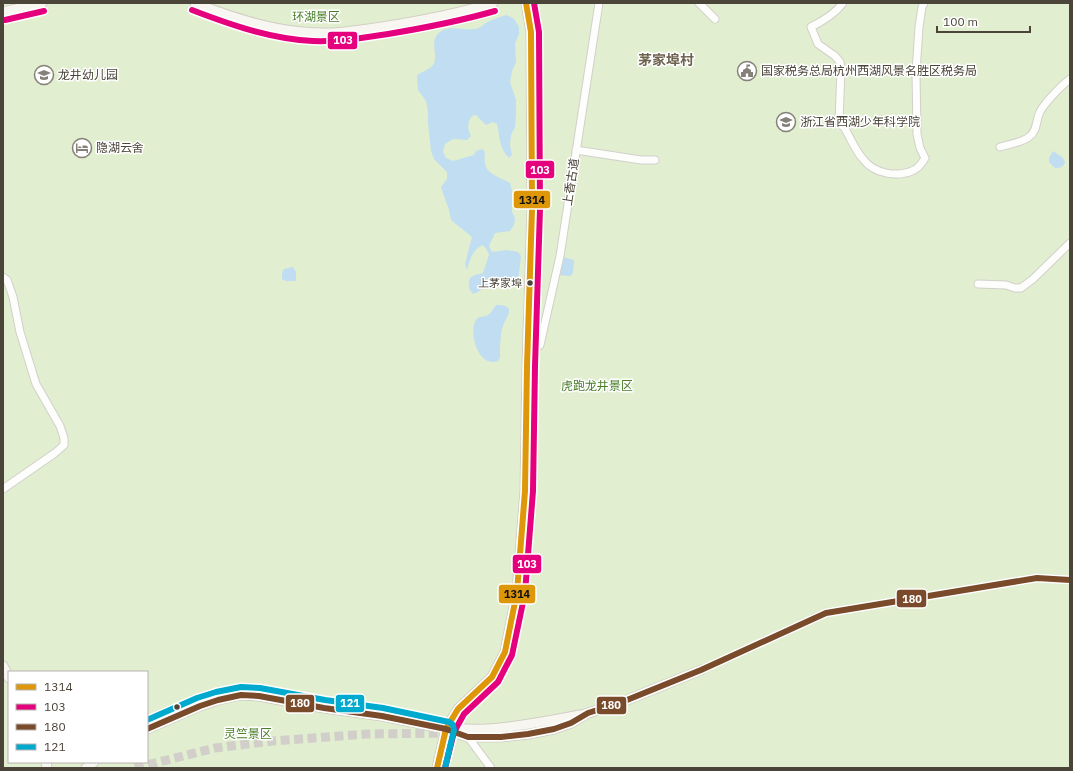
<svg xmlns="http://www.w3.org/2000/svg" width="1073" height="771" font-family="'IBM Plex Sans','Noto Sans SC',sans-serif">
<style>
.green{fill:#e1eecf;fill-rule:evenodd}
.water{fill:#c0ddf1}
.lines{fill:none;stroke-linecap:round;stroke-linejoin:round}
.secondary-tunnel{stroke:#d2cfca;stroke-width:9;stroke-dasharray:9 4.5;stroke-linecap:butt}
.street-casing{stroke:#d2d0cb;stroke-width:9}
.secondary-casing{stroke:#d3cfc5;stroke-width:11}
.street{stroke:#fdfdfc;stroke-width:7}
.secondary{stroke:#f7f6f1;stroke-width:9}
.bus-1-casing{stroke:#fff;stroke-width:9}
.bus-2-casing{stroke:#fff;stroke-width:9}
.bus-3-casing{stroke:#fff;stroke-width:9}
.bus-4-casing{stroke:#fff;stroke-width:9}
.bus-1{stroke:#dd9709;stroke-width:6}
.bus-2{stroke:#e5007d;stroke-width:6}
.bus-3{stroke:#7a4b2a;stroke-width:6}
.bus-4{stroke:#00a9ce;stroke-width:6}
.bus-dot{fill:#4b4439;stroke:#fff;stroke-width:1.5}
.labels{text-anchor:middle;stroke-width:3;stroke-linejoin:round;paint-order:stroke}
.bus-label{font-size:11px;fill:#4b4439;stroke:#fff;text-anchor:end}
.park-label{font-size:12px;fill:#4a7f2a;stroke:#fff}
.poi-label{font-size:12px;fill:#4b4439;stroke:#fff;text-anchor:start}
.street-label{font-size:12px;fill:#4b4439;stroke:#fff}
.quarter-label{font-size:14px;font-weight:bold;fill:#6e6250;stroke:#fff}
.line-badge{stroke:#fff;stroke-width:1.5}
.badge-label{font-size:11px;text-anchor:middle;font-weight:bold;fill:#fff}
.pale-badge-label{font-size:11px;text-anchor:middle;font-weight:bold;fill:#111}
</style>
<rect width="100%" height="100%" fill="#f4f2ee"/>
<!-- green -->
<path class="green" d="M3,3H1070V768H3ZM9,672H147V762H9Z"/>
<!-- water -->
<path class="water" d="M507,15L514,19L519,27V34L515,43L516,62L512,71L510,82L516,100V111L515,127L511,135L510,145L512,155L509,158C499,148 500,137 497,124L493,122L486,125L476,115L472,116C467,123 467,128 471,136L467,140L453,139L445,144L443,152L446,158L453,161L474,155L476,151L482,149L485,152C482,174 494,174 510,183L512,191V212L515,218L514,225L510,231L495,233L489,246L492,252L507,250L518,252L521,256L518,282L513,283L508,280L483,287L478,292L473,294C468,289 468,285 470,278L475,275L483,273L489,255L486,248L482,245C472,251 470,259 467,270L465,264L472,237L451,220L449,210L441,187L447,179V172L434,159L431,151L428,123V112L426,101L418,90L417,75C422,72 430,69 433,65C439,57 430,44 437,35C448,22 465,33 479,28C481,27 484,24 486,23C493,19 500,17 507,15Z
M1053,151L1062,157L1065,162C1064,167 1060,168 1055,168L1049,162V158Z
M562,257L574,260L573,273L570,276L558,275Z
M293,267L296,272V281H286L282,279V273L284,269Z
M496,305C501,305 509,305 509,311C509,316 504,321 503,326C500,333 500,349 500,357L498,361C479,368 469,335 475,322C478,315 482,318 488,315C492,313 493,308 496,305Z"/>
<g class="lines">
<!-- secondary-tunnel -->
<path class="secondary-tunnel" d="M701,670L826,613L1037,578L1070,580
M135,768L215,748L273,741L367,734L452,733"/>
<defs>
<path id="street" d="M699,3L715,19
M843,3C835,14 823,21 811,27L818,44L835,56L840,62L841,69L839,122L841,125L844,127C850,137 855,150 863,159C874,174 898,178 914,170C919,168 922,163 925,158L920,148L917,134L916,72L919,27L922,7L924,3
M1000,147C1009,144 1021,143 1029,137C1037,131 1036,122 1039,114C1043,104 1061,86 1070,79
M576,150L641,160H655
M3,277L7,280L13,297L20,332L36,384L60,426L64,438V445L55,453L3,489
M978,284L1006,285L1015,288H1021L1033,279L1070,243
M527,353L540,345L560,256L599,3
M468,737L491,768"/>
<path id="secondary" d="M195,3C227,16 269,29 303,32C330,35 356,31 382,27C420,21 457,14 493,3
M3,12L42,3
M3,666L9,678
M582,715L622,702L701,670
M147,729L200,706L218,700L241,695L259,696L324,708L382,716L446,729L458,734L468,737H501L528,734L554,729L571,723L588,713
M447,729C460,728 474,730 487,729C518,727 548,721 579,715
M46,762L47,768
M86,768L94,762
M437,768L446,729L458,709L492,677L505,652L517,592L525,491L527,366L532,209L531,32L526,3"/>
</defs>
<!-- street casing -->
<use href="#street" class="street-casing"/>
<!-- secondary casing -->
<use href="#secondary" class="secondary-casing"/>
<!-- street -->
<use href="#street" class="street"/>
<!-- secondary -->
<use href="#secondary" class="secondary"/>
<defs>
<path id="bus-1" d="M437,768L446,729L458,709L492,677L505,652L517,592L525,491L527,366L532,209L531,32L526,3"/>
<path id="bus-2" d="M192,10C231,25 271,39 313,41C338,42 363,38 388,34C424,28 460,21 495,11
M5,20L44,11
M445,768L454,732L464,714L498,682L512,655L525,593L533,491L535,366L540,209L539,32L534,3"/>
<path id="bus-3" d="M147,729L200,706L218,700L241,695L259,696L324,708L382,716L446,729L468,737H501L528,734L554,729L571,723L588,713L622,702L701,670L826,613L1037,578L1070,580"/>
<path id="bus-4" d="M147,720L197,698L216,692L241,687L260,688L325,700L383,708L449,722L453,725L454,730L445,768"/>
</defs>
<!-- bus-1 casing -->
<use href="#bus-1" class="bus-1-casing"/>
<!-- bus-2 casing -->
<use href="#bus-2" class="bus-2-casing"/>
<!-- bus-3 casing -->
<use href="#bus-3" class="bus-3-casing"/>
<!-- bus-4 casing -->
<use href="#bus-4" class="bus-4-casing"/>
<!-- bus-1 -->
<use href="#bus-1" class="bus-1"/>
<!-- bus-2 -->
<use href="#bus-2" class="bus-2"/>
<!-- bus-3 -->
<use href="#bus-3" class="bus-3"/>
<!-- bus-4 -->
<use href="#bus-4" class="bus-4"/>
</g>
<!-- icons -->
<defs>
<symbol id="civic-ring" viewBox="-11 -11 22 22"><circle r="9.5" fill="#fff" stroke="#868178" stroke-width="1.5"/><path d="M-.6-6.5H3V-4.5H.6V-3L4-1V1h2V6H-6V1h2V-1L-.6-3ZM-1.2 2.5V6h2.4V2.5Z" fill="#868178"/></symbol>
<symbol id="school-ring" viewBox="-11 -11 22 22"><circle r="9.5" fill="#fff" stroke="#868178" stroke-width="1.5"/><path d="M0-5L7-2L0 1L-7-2ZM-4 1L0 2.5L4 1V4Q0 6-4 4Z" fill="#868178"/></symbol>
<symbol id="hotel-ring" viewBox="-11 -11 22 22"><circle r="9.5" fill="#fff" stroke="#868178" stroke-width="1.5"/><path d="M-6-4.5h1.5V1H6V5H4.5V3h-9V5H-6ZM-4 0a1.8 1.8 0 1 1 3.6 0ZM.5 0V-2.5h3Q6-2.5 6 0Z" fill="#868178"/></symbol>
</defs>
<g fill-rule="evenodd">
<use href="#civic-ring" x="736" y="60" width="22" height="22"/>
<use href="#school-ring" x="33" y="64" width="22" height="22"/>
<use href="#school-ring" x="775" y="111" width="22" height="22"/>
<use href="#hotel-ring" x="71" y="137" width="22" height="22"/>
</g>
<!-- markers -->
<g class="bus-dot">
<circle cx="530" cy="283" r="3.5"/>
<circle cx="177" cy="707" r="3.5"/>
</g>
<g class="labels">
<!-- bus labels -->
<g class="bus-label">
<text x="522" y="287">上茅家埠</text>
</g>
<!-- park labels -->
<g class="park-label">
<text x="316" y="21">环湖景区</text>
<text x="597" y="390">虎跑龙井景区</text>
<text x="248" y="738">灵竺景区</text>
</g>
<!-- poi labels -->
<g class="poi-label">
<text x="761" y="75">国家税务总局杭州西湖风景名胜区税务局</text>
<text x="58" y="79">龙井幼儿园</text>
<text x="800" y="126">浙江省西湖少年科学院</text>
<text x="96" y="152">隐湖云舍</text>
</g>
<!-- street labels -->
<g class="street-label">
<text transform="translate(571 182) rotate(-81)" y="4">上香古道</text>
</g>
<!-- quarter labels -->
<g class="quarter-label">
<text x="666" y="65">茅家埠村</text>
</g>
</g>
<g class="line-badge">
<rect x="327" y="31" width="31" height="19" rx="4" fill="#e5007d"/>
<rect x="525" y="160" width="30" height="19" rx="4" fill="#e5007d"/>
<rect x="513" y="190" width="38" height="19" rx="4" fill="#dd9709"/>
<rect x="512" y="554" width="30" height="20" rx="4" fill="#e5007d"/>
<rect x="498" y="584" width="38" height="20" rx="4" fill="#dd9709"/>
<rect x="896" y="589" width="31" height="19" rx="4" fill="#7a4b2a"/>
<rect x="335" y="694" width="30" height="19" rx="4" fill="#00a9ce"/>
<rect x="285" y="694" width="30" height="19" rx="4" fill="#7a4b2a"/>
<rect x="596" y="696" width="31" height="19" rx="4" fill="#7a4b2a"/>
</g>
<g class="badge-label">
<text x="343" y="44">103</text>
<text x="540" y="174">103</text>
<text x="527" y="568">103</text>
<text x="912" y="603">180</text>
<text x="350" y="707">121</text>
<text x="300" y="707">180</text>
<text x="611" y="709">180</text>
</g>
<g class="pale-badge-label">
<text x="532" y="204">1314</text>
<text x="517" y="598">1314</text>
</g>
<!-- border -->
<rect width="1073" height="771" fill="none" stroke="#4b4439" stroke-width="8"/>
<!-- legend -->
<rect x="8" y="671" width="140" height="92" fill="#ffffff" stroke="#b7b4b0"/>
<rect x="16" y="684" width="20" height="6" fill="#dd9709" stroke="#b7b4b0"/>
<text x="44" y="691" font-size="12" fill="#4b4439">1314</text>
<rect x="16" y="704" width="20" height="6" fill="#e5007d" stroke="#b7b4b0"/>
<text x="44" y="711" font-size="12" fill="#4b4439">103</text>
<rect x="16" y="724" width="20" height="6" fill="#7a4b2a" stroke="#b7b4b0"/>
<text x="44" y="731" font-size="12" fill="#4b4439">180</text>
<rect x="16" y="744" width="20" height="6" fill="#00a9ce" stroke="#b7b4b0"/>
<text x="44" y="751" font-size="12" fill="#4b4439">121</text>
<!-- scale -->
<path d="M937 26v6h93v-6" fill="none" stroke="#4b4439" stroke-width="2"/>
<text x="943" y="26" font-size="12" fill="#4b4439" stroke="#ffffff" stroke-width="3" paint-order="stroke">100 m</text>
</svg>
